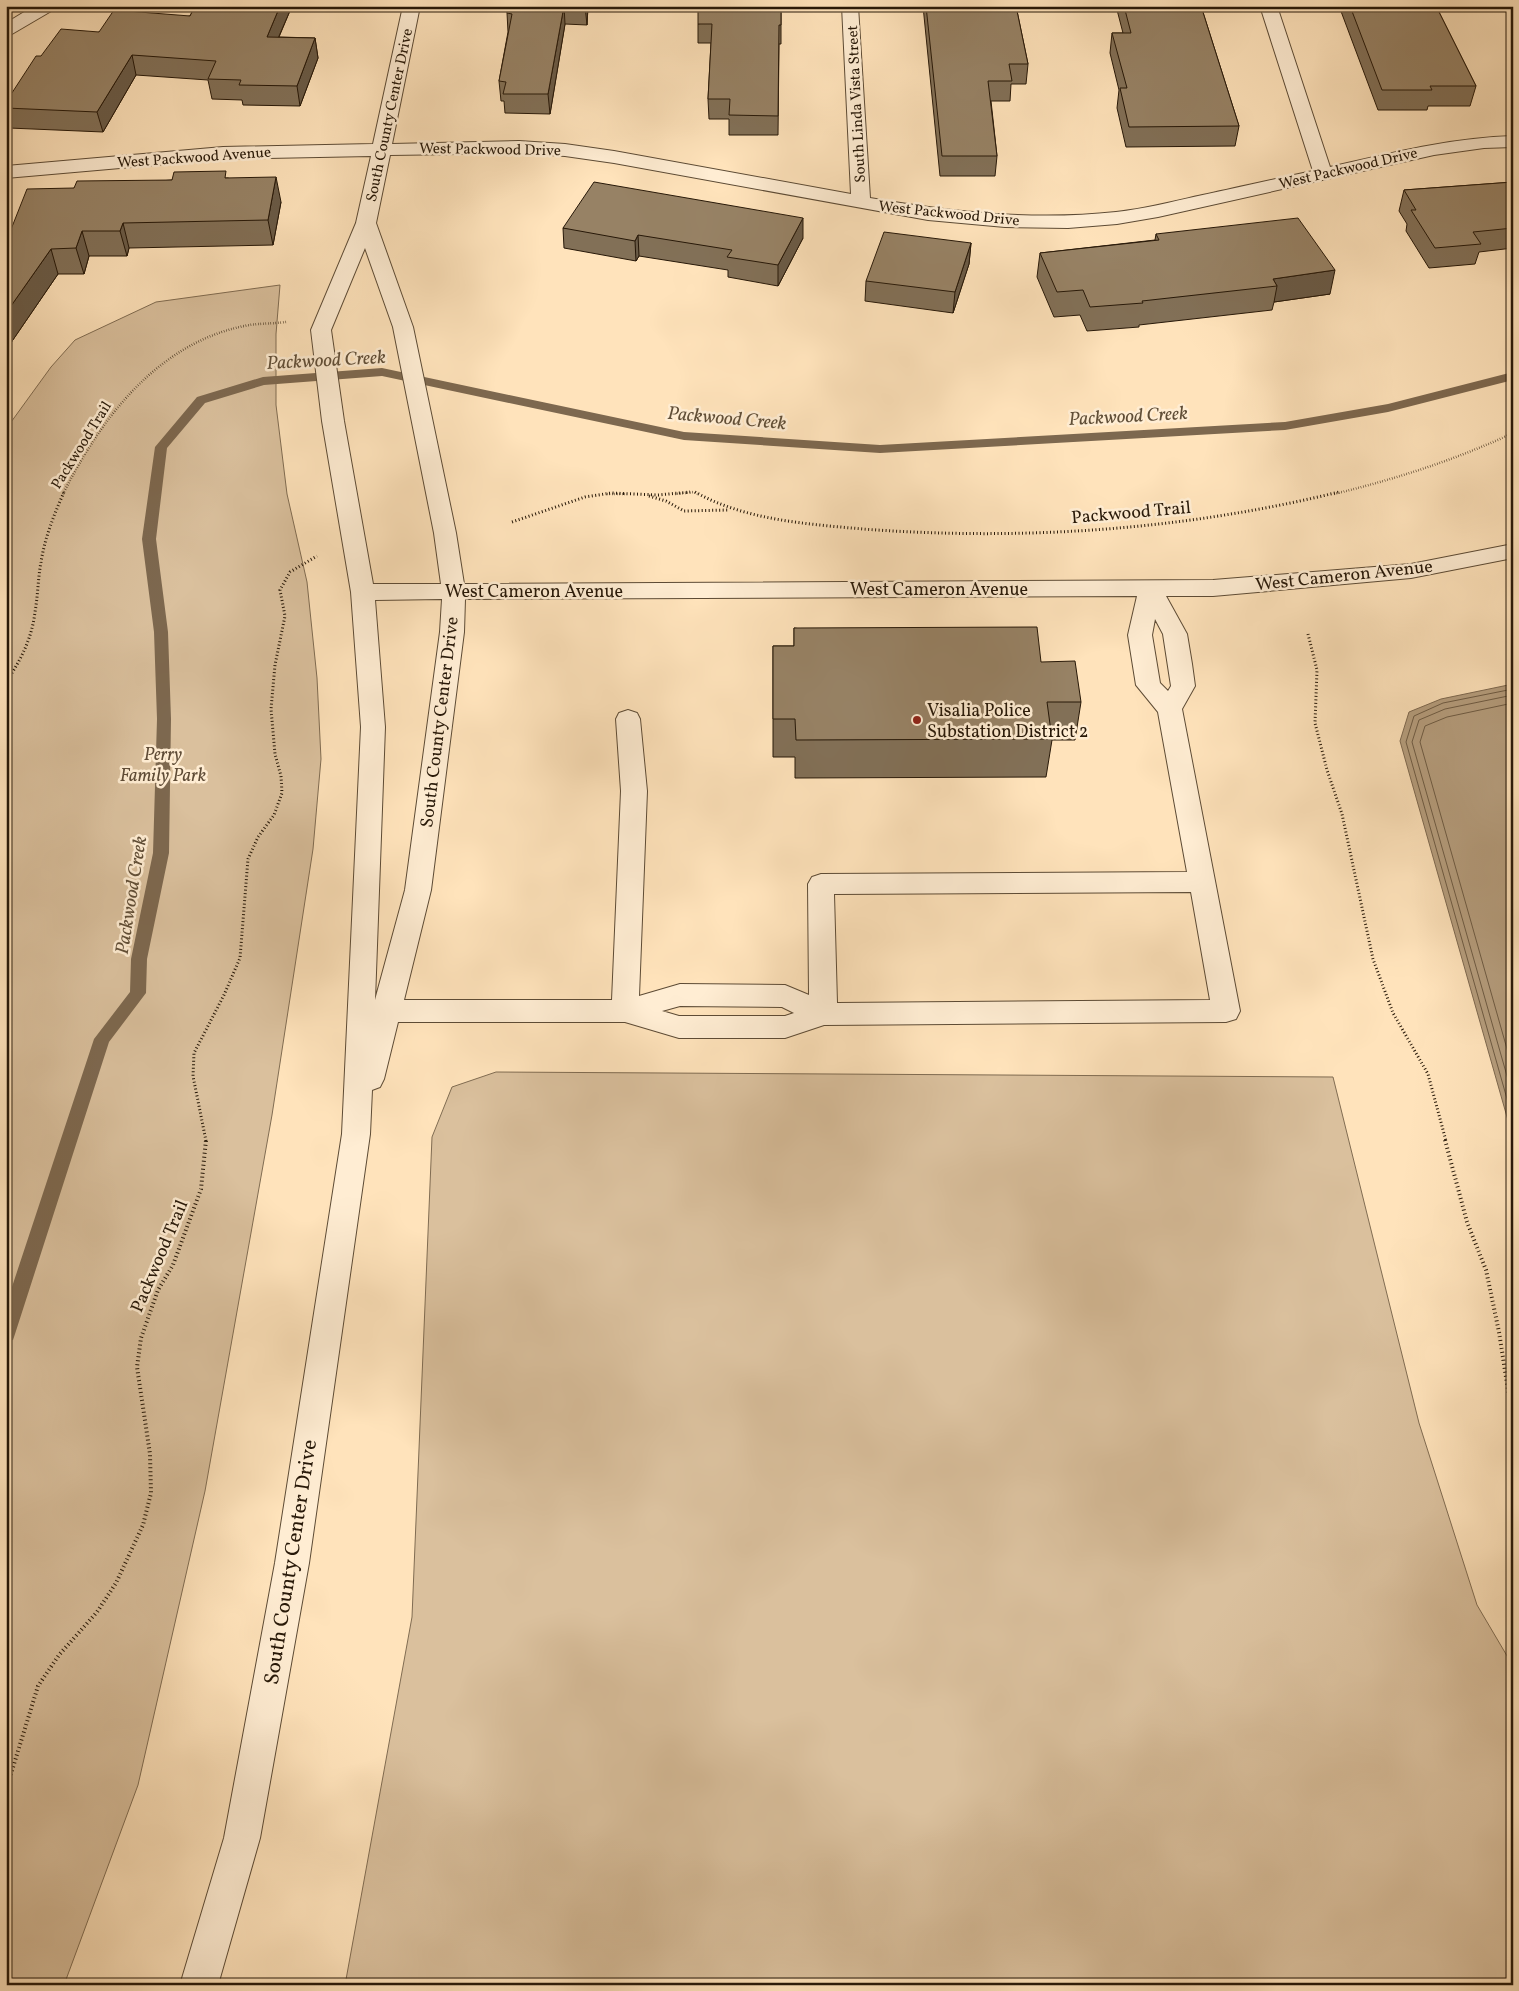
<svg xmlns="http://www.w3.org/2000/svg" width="1519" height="1991" font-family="Vollkorn,serif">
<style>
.green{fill:#dac09d;stroke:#806c52}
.water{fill:#b69e7e;stroke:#7d684f}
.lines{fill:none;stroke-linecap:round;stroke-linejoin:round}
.shore{stroke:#6e5b43;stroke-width:1}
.stream{fill:#7d684f;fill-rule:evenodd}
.minor-casing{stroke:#5d4b35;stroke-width:2}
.path-far2{stroke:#271808;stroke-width:2.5;stroke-dasharray:0.5 2;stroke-linecap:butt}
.path-far1{stroke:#271808;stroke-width:3;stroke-dasharray:1 2.5;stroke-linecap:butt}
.path{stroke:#271808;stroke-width:4;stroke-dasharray:1 3;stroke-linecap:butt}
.minor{fill:#ffedd3;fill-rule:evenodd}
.wall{fill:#827057;stroke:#271808}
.shaded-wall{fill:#6a5b47;stroke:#271808}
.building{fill:#978265;stroke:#271808}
.poi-dot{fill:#8f2418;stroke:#ffedd3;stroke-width:2}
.labels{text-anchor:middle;stroke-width:5;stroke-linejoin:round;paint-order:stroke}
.far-street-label{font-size:15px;fill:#271808;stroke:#ffedd3}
.street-label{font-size:18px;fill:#271808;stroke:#ffedd3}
.poi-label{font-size:18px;fill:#271808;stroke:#ffedd3;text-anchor:start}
.park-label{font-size:18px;font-style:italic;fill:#5d4a35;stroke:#ffedd3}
.water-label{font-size:19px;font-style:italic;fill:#604e37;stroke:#ffedd3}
.near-street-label{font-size:21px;fill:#271808;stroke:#ffedd3}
</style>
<rect width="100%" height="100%" fill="#ffe3bb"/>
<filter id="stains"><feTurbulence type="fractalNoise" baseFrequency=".004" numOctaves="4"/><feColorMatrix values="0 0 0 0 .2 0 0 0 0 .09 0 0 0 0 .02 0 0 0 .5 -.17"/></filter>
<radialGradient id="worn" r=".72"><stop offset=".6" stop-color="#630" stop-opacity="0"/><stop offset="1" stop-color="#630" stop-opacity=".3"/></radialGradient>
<!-- green -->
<path class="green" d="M280,285L276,334V405L287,494L307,582L317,678L321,759L313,849L272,1115L205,1491L138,1785L64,1985H6V429L51,367L75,340L156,302Z
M496,1072L1333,1077L1419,1423L1477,1605L1513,1666V1985H345L412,1617L432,1137L452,1087Z"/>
<!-- water -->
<path class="water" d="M1513,684V1138L1400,741L1409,712L1441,699Z"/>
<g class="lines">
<!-- shore -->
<path class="shore" d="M1513,689L1443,703L1414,716L1406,742L1513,1120
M1513,695L1445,709L1419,720L1412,742L1513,1097
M1513,703L1447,717L1425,726L1420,742L1513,1070"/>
<!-- stream -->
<path class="stream" d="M382,368L684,432L880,445L1285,422L1388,404L1513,372V380L1388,412L1285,430L880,453L684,440L382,376L264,385L205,403L167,448L156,539L168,632L171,719L169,853L147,959L146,993L109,1042L15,1334L13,1340L6,1342V1305L94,1039L130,992L131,959L153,853L157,719L154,632L142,539L155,447L197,397L263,377Z"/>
<defs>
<path id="minor" d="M34,6H55L53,10L12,34L6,35V23Z
M403,6H420L392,144L519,141L565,144L614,151L851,194L842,6H858L870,198C951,212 1033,221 1116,212C1143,209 1171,202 1198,196C1236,188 1274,179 1313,171L1260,6H1277L1330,167C1391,153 1450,138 1513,136V147L1484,148L1434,155L1158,217L1117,224L1068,228L1005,227L928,220L614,163L565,156L519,153L390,155L376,223L413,327L456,533L464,584L1213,580L1411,564L1513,544V558L1411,578L1213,596H1166L1187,634L1192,664L1195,686L1182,709L1240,1011L1236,1019L1226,1022L824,1025L785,1038H679L625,1022H398L384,1079L380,1087L372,1090L370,1134L309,1563L260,1838L218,1985H180L224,1838L275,1563L342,1134L361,727L351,592L322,421L311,330L356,223L371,156L223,159L6,178V166L223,147L373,144ZM365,248L393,327L434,533L441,584H373L344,421L331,330ZM1137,596L1128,635L1136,685L1158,712L1187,872L821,874L812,877L808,884L809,995L785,985L680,984L639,996L647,791L640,719L637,713L628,710L619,713L616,719L621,791L612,1000H404L431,890L464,632L465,599ZM442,599L440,632L405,890L375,1000L385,727L375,600ZM1155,619L1163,634L1171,686L1168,691L1160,683L1152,635ZM1191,892L1210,1000L837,1003L834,894ZM680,1006L782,1007L794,1013L785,1016H679L662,1011Z"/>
</defs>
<!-- minor casing -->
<use href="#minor" class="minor-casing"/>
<!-- path-far2 -->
<path class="path-far2" d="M63,494C101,418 157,344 244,326C258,323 272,324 286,322
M607,494H626
M675,494L694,492L697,494
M1334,494C1396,479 1455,460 1513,433"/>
<!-- path-far1 -->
<path class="path-far1" d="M695,492C745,520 806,524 863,529C1023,541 1184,530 1339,492
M649,496L666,501L684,511L729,510
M512,522L585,497L611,493L658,495L690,492
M1308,634L1317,670L1315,723L1327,770L1342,814L1373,959L1393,1013L1428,1074L1446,1141
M6,682C21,660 32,638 35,612C38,595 38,578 41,562C45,537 54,515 64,492
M206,1141L193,1076L194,1053L224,995L240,958L248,859L258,837L274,815L282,793L281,776L275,754L271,709L275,665L285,616L280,590L290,572L317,556"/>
<!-- path -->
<path class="path" d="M1445,1140L1467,1222L1486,1270L1499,1332L1513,1422
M6,1790L38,1686L59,1655L97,1612L116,1583L143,1525L151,1493L150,1454L137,1367L141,1338L158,1290L173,1265L201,1189L206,1140"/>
<!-- minor -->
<use href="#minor" class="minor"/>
</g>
<!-- wall -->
<path class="wall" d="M195,6H292L279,37L315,38L318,58L300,106L243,105L242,100L212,99L208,80L136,75L103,132L9,128L6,119V102L41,56L99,32L190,16Z
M508,6H588L587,25L565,24L550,114L505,113L504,101H501L499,81L508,32L507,13Z
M781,6V44H779L778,135H729V119H709L708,99L711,43H698V24Z
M923,6H1016L1028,64L1026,84H1011L1010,101H991L997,156L995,176H940Z
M1116,6H1201L1239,126L1235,146L1126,147L1117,108L1119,90L1110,53L1112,33H1123Z
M1339,6H1436L1476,86L1470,106H1428L1427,110H1378Z
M228,178L281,202L273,245L129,248L127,256H89L84,274H58L6,350V242L74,188L172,180Z
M1513,182V248L1479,252L1475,264L1429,268L1406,231L1407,224L1399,211L1404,190Z
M563,228L803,238L778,286L728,277V270L639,256L636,261L564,248Z
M1156,234L1330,294L1274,302L1272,310L1139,325V327L1087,331L1080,315L1054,317L1037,277L1040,253L1155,240Z
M971,243L969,264L953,313L865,301L866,281Z
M794,628L1041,662L1081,702L1075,740H1052L1046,777L795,778V757H773V646H794Z"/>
<!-- shaded-wall -->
<path class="shaded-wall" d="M280,6H292L270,57L267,37Z
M564,6L565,24L550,114L548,94Z
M585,6H588L587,25Z
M315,38L318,58L300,106L297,86Z
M132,55L136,75L103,132L97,112Z
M276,177L281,202L273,245L268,220Z
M803,218V238L778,286V265Z
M123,223L129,248L127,256L120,231Z
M82,231L89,256L84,274L76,248Z
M638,235L639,256L636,261L635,241Z
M971,243L969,264L953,313L955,292Z
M51,249L58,274L6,350V313Z
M1335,270L1330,294L1274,302L1277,286L1273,279Z"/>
<!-- building -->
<path class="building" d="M195,6H280L267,37L315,38L297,86L239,85L241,80L208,79L216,61L132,55L97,112L6,108V102L36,56H41L61,29L99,32L114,10L190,16Z
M508,6H564L548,94H503L506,82L499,81L512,14L507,13Z
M698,6H781V25H779L778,116L729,115L730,99H708L712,24H698Z
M926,6H1016L1028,64H1009L1012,81H988L997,156H942Z
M1124,6H1201L1239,126L1129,127L1120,88H1127L1112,33H1131Z
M1350,6H1436L1476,86H1430L1432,90H1382Z
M226,171L225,178L276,177L268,220L123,223L120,231H82L76,248L51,249L6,313V242L27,189L74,188L77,181L172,180L174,172Z
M594,182L803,218L778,265L727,257L732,250L638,235L635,241L563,228Z
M1513,182V228L1473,232L1481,244L1435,248L1411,210H1416L1404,190Z
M1298,218L1335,270L1273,279L1277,286L1142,301L1143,303L1090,307L1083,290L1057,292L1040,253L1159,240L1156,234Z
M884,232L971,243L955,292L866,281Z
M1037,627L1041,662L1075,661L1081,702H1047L1052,739L796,740L795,719H773V646H794V628Z"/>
<!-- markers -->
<circle class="poi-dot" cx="917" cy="720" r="5"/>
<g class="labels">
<!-- far-street labels -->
<g class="far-street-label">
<text transform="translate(856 104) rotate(-93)" y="5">South Linda Vista Street</text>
<text transform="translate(389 115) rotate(-78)" y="5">South County Center Drive</text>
<text transform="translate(490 149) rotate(1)" y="5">West Packwood Drive</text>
<text transform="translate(194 157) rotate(-4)" y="5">West Packwood Avenue</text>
<text transform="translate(1348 168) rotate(-13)" y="5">West Packwood Drive</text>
<text transform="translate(949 213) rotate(6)" y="5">West Packwood Drive</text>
<text transform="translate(81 445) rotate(-58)" y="5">Packwood Trail</text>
</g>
<!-- street labels -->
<g class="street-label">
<text transform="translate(1131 512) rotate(-5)" y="6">Packwood Trail</text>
<text transform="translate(1344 575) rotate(-6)" y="6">West Cameron Avenue</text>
<text x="939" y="595">West Cameron Avenue</text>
<text x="534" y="597">West Cameron Avenue</text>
<text transform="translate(439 722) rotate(-83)" y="6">South County Center Drive</text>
<text transform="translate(159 1256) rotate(-67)" y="6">Packwood Trail</text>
</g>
<!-- poi labels -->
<g class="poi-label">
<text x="927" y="716">Visalia Police<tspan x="927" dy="21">Substation District 2</tspan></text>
</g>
<!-- park labels -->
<g class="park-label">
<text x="163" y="760">Perry<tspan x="163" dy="21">Family Park</tspan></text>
</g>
<!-- water labels -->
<g class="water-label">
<text transform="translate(326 359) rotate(-3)" y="7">Packwood Creek</text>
<text transform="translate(1128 415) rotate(-3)" y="7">Packwood Creek</text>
<text transform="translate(727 417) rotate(5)" y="7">Packwood Creek</text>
<text transform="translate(130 895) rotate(-81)" y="7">Packwood Creek</text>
</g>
<!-- near-street labels -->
<g class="near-street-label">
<text transform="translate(290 1562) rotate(-81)" y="7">South County Center Drive</text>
</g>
</g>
<!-- margin -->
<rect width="1519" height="1991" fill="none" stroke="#ffe3bb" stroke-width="25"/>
<rect x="8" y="8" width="1504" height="1976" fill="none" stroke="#271808" stroke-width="2.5"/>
<rect x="12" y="12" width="1494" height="1966" fill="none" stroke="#271808"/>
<rect width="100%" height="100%" filter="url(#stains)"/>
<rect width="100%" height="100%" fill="url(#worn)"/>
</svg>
